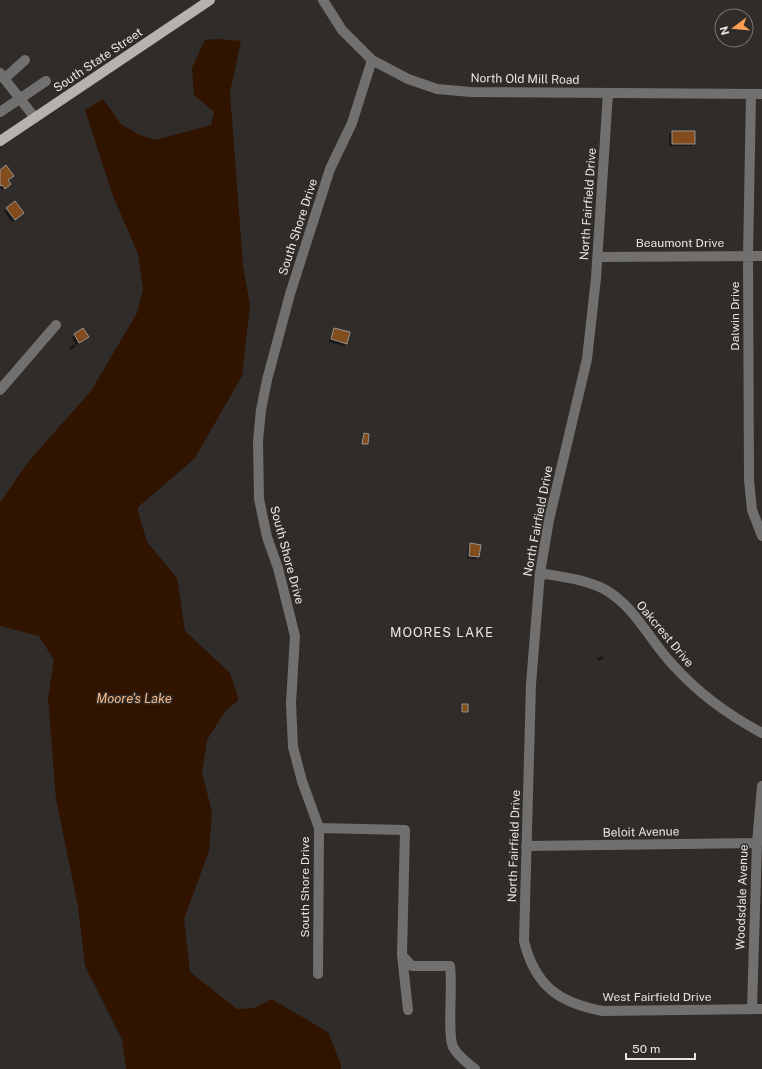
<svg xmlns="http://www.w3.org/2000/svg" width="762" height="1069" font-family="'Public Sans',sans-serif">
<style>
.water{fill:#301400}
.shadow{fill:#0007}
.building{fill:#834c1d;stroke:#989491}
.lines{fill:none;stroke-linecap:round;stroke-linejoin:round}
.minor{stroke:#71706e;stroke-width:10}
.major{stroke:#b5b2af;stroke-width:10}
.labels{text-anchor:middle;stroke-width:3;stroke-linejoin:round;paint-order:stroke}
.street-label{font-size:12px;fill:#e7e5e3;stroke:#2f2c2a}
.neighbourhood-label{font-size:13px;letter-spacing:1px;fill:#e7e5e3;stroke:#2f2c2a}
.water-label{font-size:13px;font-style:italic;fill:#f9b785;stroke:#2f2c2a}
</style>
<rect width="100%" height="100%" fill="#2f2c2a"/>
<!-- water -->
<path class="water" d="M219,39L241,41L230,92L243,266L250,305L242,376L195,458L137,508L147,542L177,578L185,631L230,673L239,700L226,710L207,740L202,773L212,812L209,851L184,919L190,972L237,1009L255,1008L271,999L328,1032L341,1065V1069H126L122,1039L85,966L78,906L56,799L48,698L54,660L39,636L0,626V503L28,462L91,391L137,313L143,289L138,254L113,196L85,110L103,99L121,124L138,134L155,140L211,125L214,112L194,95L192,68L205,40Z"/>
<!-- shadow -->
<path class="shadow" d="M672,132H694V144L692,146H669V134Z
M0,171L7,180V186L2,190L0,187Z
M14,203L20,215L12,222L4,211Z
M335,329L346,343L344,346L329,342Z
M83,330L85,339L76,345L72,337Z
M74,344L75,347L71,350L69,348Z
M471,544L478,557L476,559L467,558L468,547Z
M467,633H472V637H466Z
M602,656L604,658L599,661L597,659Z
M462,705H467L466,713H461Z"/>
<!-- building -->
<path class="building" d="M672,131H695V144H672Z
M6,165L14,176L8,180L11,184L5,189L2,185L0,186V170Z
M15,201L24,213L15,220L6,208Z
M83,328L89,337L79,343L74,334Z
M334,328L350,332L347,344L331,339Z
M364,433L369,434L368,444H362Z
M470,543L481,545L479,557L469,556Z
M462,704H468V712H462Z"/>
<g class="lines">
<!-- minor -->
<path class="minor" d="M323,0L342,30L372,60L408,79L437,89L471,92L762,94
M0,73L35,118
M4,79L25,60
M608,93L596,278L587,359L549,520L540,573L531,684L524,941C535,986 559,1003 603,1011L762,1009
M751,94L748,256L749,480L752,510L762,536
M0,112L46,81
M598,257L762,256
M0,390L56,325
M540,573C562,577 584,579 604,589C635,606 650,641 673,665C699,694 728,715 762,733
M319,828L405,830L402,955L412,966H450C453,986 447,1033 453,1047C458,1056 467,1063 475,1069
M526,846L757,843
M402,955L408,1010
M318,974L319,828L302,781L293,747L291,703L295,636L278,568L267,537L259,499L258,441L261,410L267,380L290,294L330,169L352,123L372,60
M752,1009L757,843L762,786"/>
<!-- major -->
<path class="major" d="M0,141L210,0"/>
</g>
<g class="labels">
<!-- street labels -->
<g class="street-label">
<text transform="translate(98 60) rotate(-34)" y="4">South State Street</text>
<text transform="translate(525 79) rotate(1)" y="4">North Old Mill Road</text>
<text transform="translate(588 204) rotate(-86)" y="4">North Fairfield Drive</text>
<text transform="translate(298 227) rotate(-72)" y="4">South Shore Drive</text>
<text x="680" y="247">Beaumont Drive</text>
<text transform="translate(735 316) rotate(-90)" y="4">Dalwin Drive</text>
<text transform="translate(538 521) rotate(-79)" y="4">North Fairfield Drive</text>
<text transform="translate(287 555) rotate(75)" y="4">South Shore Drive</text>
<text transform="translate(665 634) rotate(50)" y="4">Oakcrest Drive</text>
<text transform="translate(641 832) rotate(-1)" y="4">Beloit Avenue</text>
<text transform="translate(514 846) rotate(-88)" y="4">North Fairfield Drive</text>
<text transform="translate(305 887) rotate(-90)" y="4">South Shore Drive</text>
<text transform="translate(742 897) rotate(-88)" y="4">Woodsdale Avenue</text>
<text x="657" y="1001">West Fairfield Drive</text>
</g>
<!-- neighbourhood labels -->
<g class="neighbourhood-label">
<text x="442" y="637">MOORES LAKE</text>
</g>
<!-- water labels -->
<g class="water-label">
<text x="134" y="703">Moore's Lake</text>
</g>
</g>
<!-- north arrow -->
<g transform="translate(734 28) rotate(254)"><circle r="19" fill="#2f2c2a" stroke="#797674"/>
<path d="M0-3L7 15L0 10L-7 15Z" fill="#fb9e51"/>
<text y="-6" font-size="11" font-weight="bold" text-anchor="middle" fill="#e7e5e3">N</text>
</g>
<!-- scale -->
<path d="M626 1053v6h69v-6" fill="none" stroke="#e7e5e3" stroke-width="2"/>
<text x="632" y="1053" font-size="12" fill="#e7e5e3" stroke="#2f2c2a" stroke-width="3" paint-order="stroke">50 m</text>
</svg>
